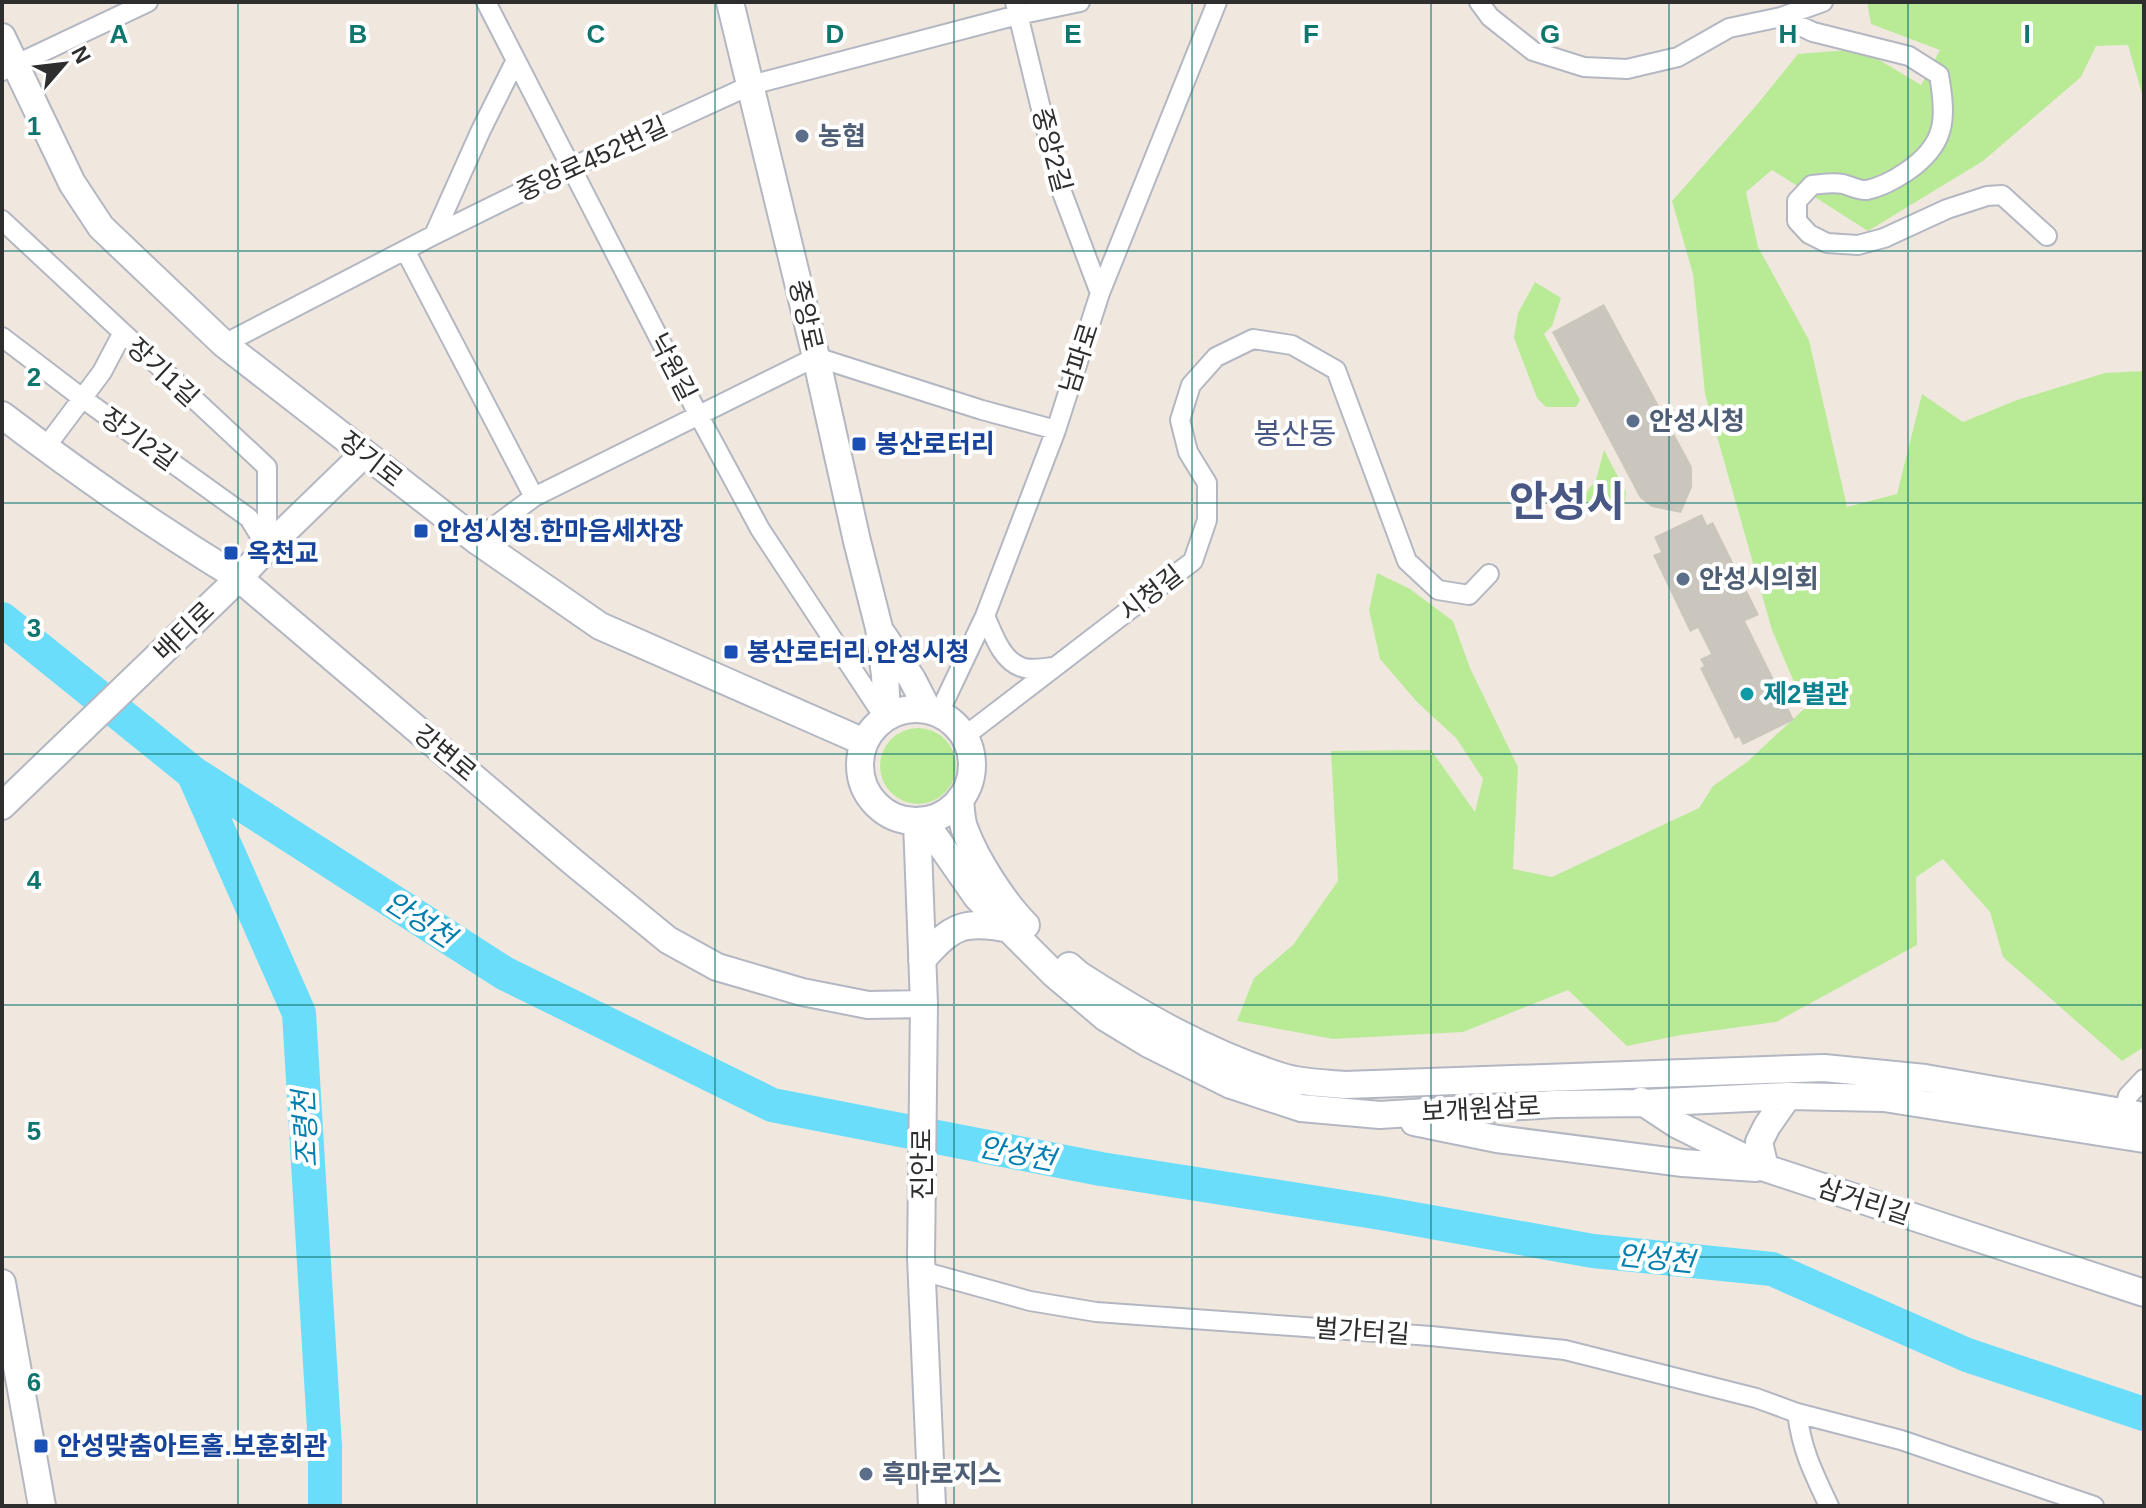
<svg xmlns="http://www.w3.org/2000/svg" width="2146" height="1508" font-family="Helvetica,'Noto Sans KR',sans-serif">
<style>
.green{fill:#b9eb97}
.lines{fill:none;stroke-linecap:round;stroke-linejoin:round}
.river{stroke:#6addfa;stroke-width:34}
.building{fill:#cbc6bd}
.street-casing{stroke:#b3b7c2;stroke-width:22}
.secondary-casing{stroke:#b3b7c2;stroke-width:30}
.street{stroke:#fff;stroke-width:18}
.secondary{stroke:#fff;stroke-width:26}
.grid{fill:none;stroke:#0f766e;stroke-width:2;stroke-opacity:0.55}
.service-dot{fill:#5c6f8a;stroke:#fff;stroke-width:3}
.transit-dot{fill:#1a4fb4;stroke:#fff;stroke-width:3}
.culture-dot{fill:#0f9aa8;stroke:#fff;stroke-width:3}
.labels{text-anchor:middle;stroke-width:8;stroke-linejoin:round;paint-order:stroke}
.service-label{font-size:26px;font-weight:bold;fill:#4e5e75;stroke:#fff;text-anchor:start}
.street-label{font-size:26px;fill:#2e2e2e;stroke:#fff}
.transit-label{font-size:26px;font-weight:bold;fill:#164399;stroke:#fff;text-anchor:start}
.culture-label{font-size:26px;font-weight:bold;fill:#0d838f;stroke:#fff;text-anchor:start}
.water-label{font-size:28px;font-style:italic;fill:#007eaf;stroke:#fff}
.quarter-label{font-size:30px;fill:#485784;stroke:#fff}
.town-label{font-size:42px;font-weight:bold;fill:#485784;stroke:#fff}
.grid-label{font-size:26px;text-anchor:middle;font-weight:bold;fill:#0f766e;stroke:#fff;stroke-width:8;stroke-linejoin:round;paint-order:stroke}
</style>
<rect width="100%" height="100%" fill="#f0e8df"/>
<!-- green -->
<path class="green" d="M1867,2H2144V101L2128,45L2096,46L2081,77L1983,161L1868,231L1772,170L1746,192L1758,247L1809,340L1847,507L1897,494L1922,394L1963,422L2017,400L2105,373L2144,371V1047L2122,1061L2003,957L1990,912L1943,859L1916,877L1917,945L1776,1022L1681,1035L1627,1046L1568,990L1463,1032L1333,1039L1237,1021L1254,978L1293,945L1338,881L1331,751L1431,750L1475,812L1483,779L1456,738L1417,702L1380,659L1369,610L1377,573L1410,589L1453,621L1470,668L1518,767L1513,869L1552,877L1699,808L1713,786L1747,762L1805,708L1772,630L1705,394L1693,274L1672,201L1755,107L1798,54L1861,49L1921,85L1940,50L1871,24Z
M1535,282L1561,298L1552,326L1544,334L1580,400L1576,407H1546L1537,398L1514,338L1518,313Z
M1604,450L1626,492L1625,502L1586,510L1581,499L1596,480Z
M880 766a38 38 0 1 1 76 0a38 38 0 1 1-76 0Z"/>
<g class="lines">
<!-- river -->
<path class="river" d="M2,619L193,773L504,973L772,1105L1101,1169L1381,1213L1593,1251L1772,1269L1967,1355L2144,1414
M193,773L299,1013L325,1446V1506"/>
</g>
<!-- building -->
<path class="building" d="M1604,304L1692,467V487L1681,513L1652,507L1640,498L1552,332Z
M1702,514L1707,525L1713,522L1759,615L1745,621L1794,720L1743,745L1739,737L1735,739L1700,668L1704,666L1700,659L1711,654L1698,628L1690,632L1653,555L1661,552L1654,537Z"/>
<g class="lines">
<defs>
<path id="street" d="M486,2L699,416L760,529L884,717
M1015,2L1060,187L1100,293
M1479,2L1490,17L1533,51L1584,67L1627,69L1678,57L1729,28L1781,17L1823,2
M1781,17L1813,32L1909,56L1939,75C1947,120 1946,145 1906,172C1894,180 1881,187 1867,190C1859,191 1851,186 1843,184C1833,182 1822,184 1812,185L1797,201V221L1809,234L1827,243L1858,245L1884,238L1947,209L1987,196L2002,195L2047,236
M2,71L148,2
M2,220L267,467V548
M434,235L481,130L516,60
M405,250L534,497
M2,337L82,398L249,518L266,546
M224,344L434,235L570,168L751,85L1018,15L1080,2
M45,448L102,372L122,334
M476,540L534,497L816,357L982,410L1056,430
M985,616C993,633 1001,660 1021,667C1031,671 1043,668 1053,667
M939,713L985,616L1056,430L1100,293L1217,2
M965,736L1193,561L1207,520V483L1188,452L1180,420L1191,385L1216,357L1253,339L1292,345L1336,370L1407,561L1438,590L1469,595L1489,574
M2121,1121L2128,1096L2144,1079
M922,1271L1030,1301L1096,1312L1431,1336L1565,1350L1756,1398L1797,1413C1802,1451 1813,1472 1829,1506
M1797,1413L1901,1440L2094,1506"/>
<path id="secondary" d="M730,2L816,357L857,541L879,628L885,675L887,715
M2,37L72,183L101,227L224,344L476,540L600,626L864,742
M2,415C78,473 157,528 239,578L573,862L668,940L717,967L802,992L868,1005L924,1004
M883,635L912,679L928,710
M860 765a56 56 0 1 1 112 0a56 56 0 1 1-112 0Z
M960,799C961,809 961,821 965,830C976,860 1004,903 1026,925
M2,806L239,578L267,548L364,454
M924,821L977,897L1054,974L1106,1018L1147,1043L1231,1085L1301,1108L1380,1115L1555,1104L1644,1103L1788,1096L1884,1098L2144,1139
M917,822L924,1004L921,1258L932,1506
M922,960C952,925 964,920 1010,929
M1069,966L1078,974C1143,1016 1209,1054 1283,1077C1302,1083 1325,1083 1345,1085L1824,1068L1925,1078L2144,1116
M1641,1101L1676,1124L1765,1168L2144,1293
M1414,1122L1497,1139L1683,1163L1756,1168
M1765,1168L1759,1142L1767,1126L1788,1096
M2,1283L42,1506"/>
</defs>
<!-- street casing -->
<use href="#street" class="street-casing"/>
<!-- secondary casing -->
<use href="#secondary" class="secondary-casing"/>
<!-- street -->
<use href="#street" class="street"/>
<!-- secondary -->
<use href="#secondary" class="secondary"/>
</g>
<!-- grid -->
<path class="grid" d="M238,2V1506M477,2V1506M715,2V1506M954,2V1506M1192,2V1506M1431,2V1506M1669,2V1506M1908,2V1506M2,251H2144M2,503H2144M2,754H2144M2,1005H2144M2,1257H2144"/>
<!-- markers -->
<g class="service-dot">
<circle cx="802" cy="136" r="8"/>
<circle cx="1633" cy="421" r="8"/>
<circle cx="1683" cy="579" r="8"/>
<circle cx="866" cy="1474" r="8"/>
</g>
<g class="transit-dot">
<rect x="851" y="436" width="16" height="16" rx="4"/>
<rect x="413" y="523" width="16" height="16" rx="4"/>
<rect x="223" y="545" width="16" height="16" rx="4"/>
<rect x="723" y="644" width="16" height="16" rx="4"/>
<rect x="33" y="1438" width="16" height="16" rx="4"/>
</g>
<circle class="culture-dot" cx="1747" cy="694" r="8"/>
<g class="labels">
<!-- service labels -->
<g class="service-label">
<text x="818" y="145">농협</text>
<text x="1649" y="430">안성시청</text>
<text x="1699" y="588">안성시의회</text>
<text x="882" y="1483">흑마로지스</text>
</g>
<!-- street labels -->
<g class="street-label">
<text transform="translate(1052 150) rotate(75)" y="9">중앙2길</text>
<text transform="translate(592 159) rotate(-25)" y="9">중앙로452번길</text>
<text transform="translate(806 315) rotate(77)" y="9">중앙로</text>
<text transform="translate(1079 358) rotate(-72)" y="9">남파로</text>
<text transform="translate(673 367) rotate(63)" y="9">낙원길</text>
<text transform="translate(163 372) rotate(43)" y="9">장기1길</text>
<text transform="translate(139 439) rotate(36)" y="9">장기2길</text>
<text transform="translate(371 459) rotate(38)" y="9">장기로</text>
<text transform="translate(1151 593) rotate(-38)" y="9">시청길</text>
<text transform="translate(184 631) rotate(-44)" y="9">배티로</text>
<text transform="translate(445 753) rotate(40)" y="9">강변로</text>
<text transform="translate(1481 1109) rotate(-3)" y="9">보개원삼로</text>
<text transform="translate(922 1164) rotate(-90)" y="9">진안로</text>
<text transform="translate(1864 1201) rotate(18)" y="9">삼거리길</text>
<text transform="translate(1362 1331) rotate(4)" y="9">벌가터길</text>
</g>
<!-- transit labels -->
<g class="transit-label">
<text x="875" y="453">봉산로터리</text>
<text x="437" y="540">안성시청.한마음세차장</text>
<text x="247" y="562">옥천교</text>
<text x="747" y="661">봉산로터리.안성시청</text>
<text x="57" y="1455">안성맞춤아트홀.보훈회관</text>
</g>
<!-- culture labels -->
<g class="culture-label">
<text x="1763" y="703">제2별관</text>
</g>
<!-- water labels -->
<g class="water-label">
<text transform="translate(420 919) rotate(33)" y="10">안성천</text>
<text transform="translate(305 1129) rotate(-93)" y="10">조령천</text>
<text transform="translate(1017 1153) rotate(11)" y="10">안성천</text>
<text transform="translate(1656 1258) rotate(6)" y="10">안성천</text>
</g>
<!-- quarter labels -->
<g class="quarter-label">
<text x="1295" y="444">봉산동</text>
</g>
<!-- town labels -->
<g class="town-label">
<text x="1567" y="516">안성시</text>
</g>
</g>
<g class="grid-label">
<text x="119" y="43">A</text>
<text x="358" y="43">B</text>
<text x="596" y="43">C</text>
<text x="835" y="43">D</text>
<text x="1073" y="43">E</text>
<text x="1311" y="43">F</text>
<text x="1550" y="43">G</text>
<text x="1788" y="43">H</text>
<text x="2027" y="43">I</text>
<text x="34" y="135">1</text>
<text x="34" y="386">2</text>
<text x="34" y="637">3</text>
<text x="34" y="889">4</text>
<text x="34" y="1140">5</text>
<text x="34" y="1391">6</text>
</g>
<!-- border -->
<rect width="2146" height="1508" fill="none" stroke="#2e2e2e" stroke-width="8"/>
<!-- north arrow -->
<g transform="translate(64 64) rotate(62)" stroke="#ffffff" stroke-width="6" paint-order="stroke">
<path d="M0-6L14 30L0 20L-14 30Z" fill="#2e2e2e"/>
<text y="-12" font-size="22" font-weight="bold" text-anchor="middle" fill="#2e2e2e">N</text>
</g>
</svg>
